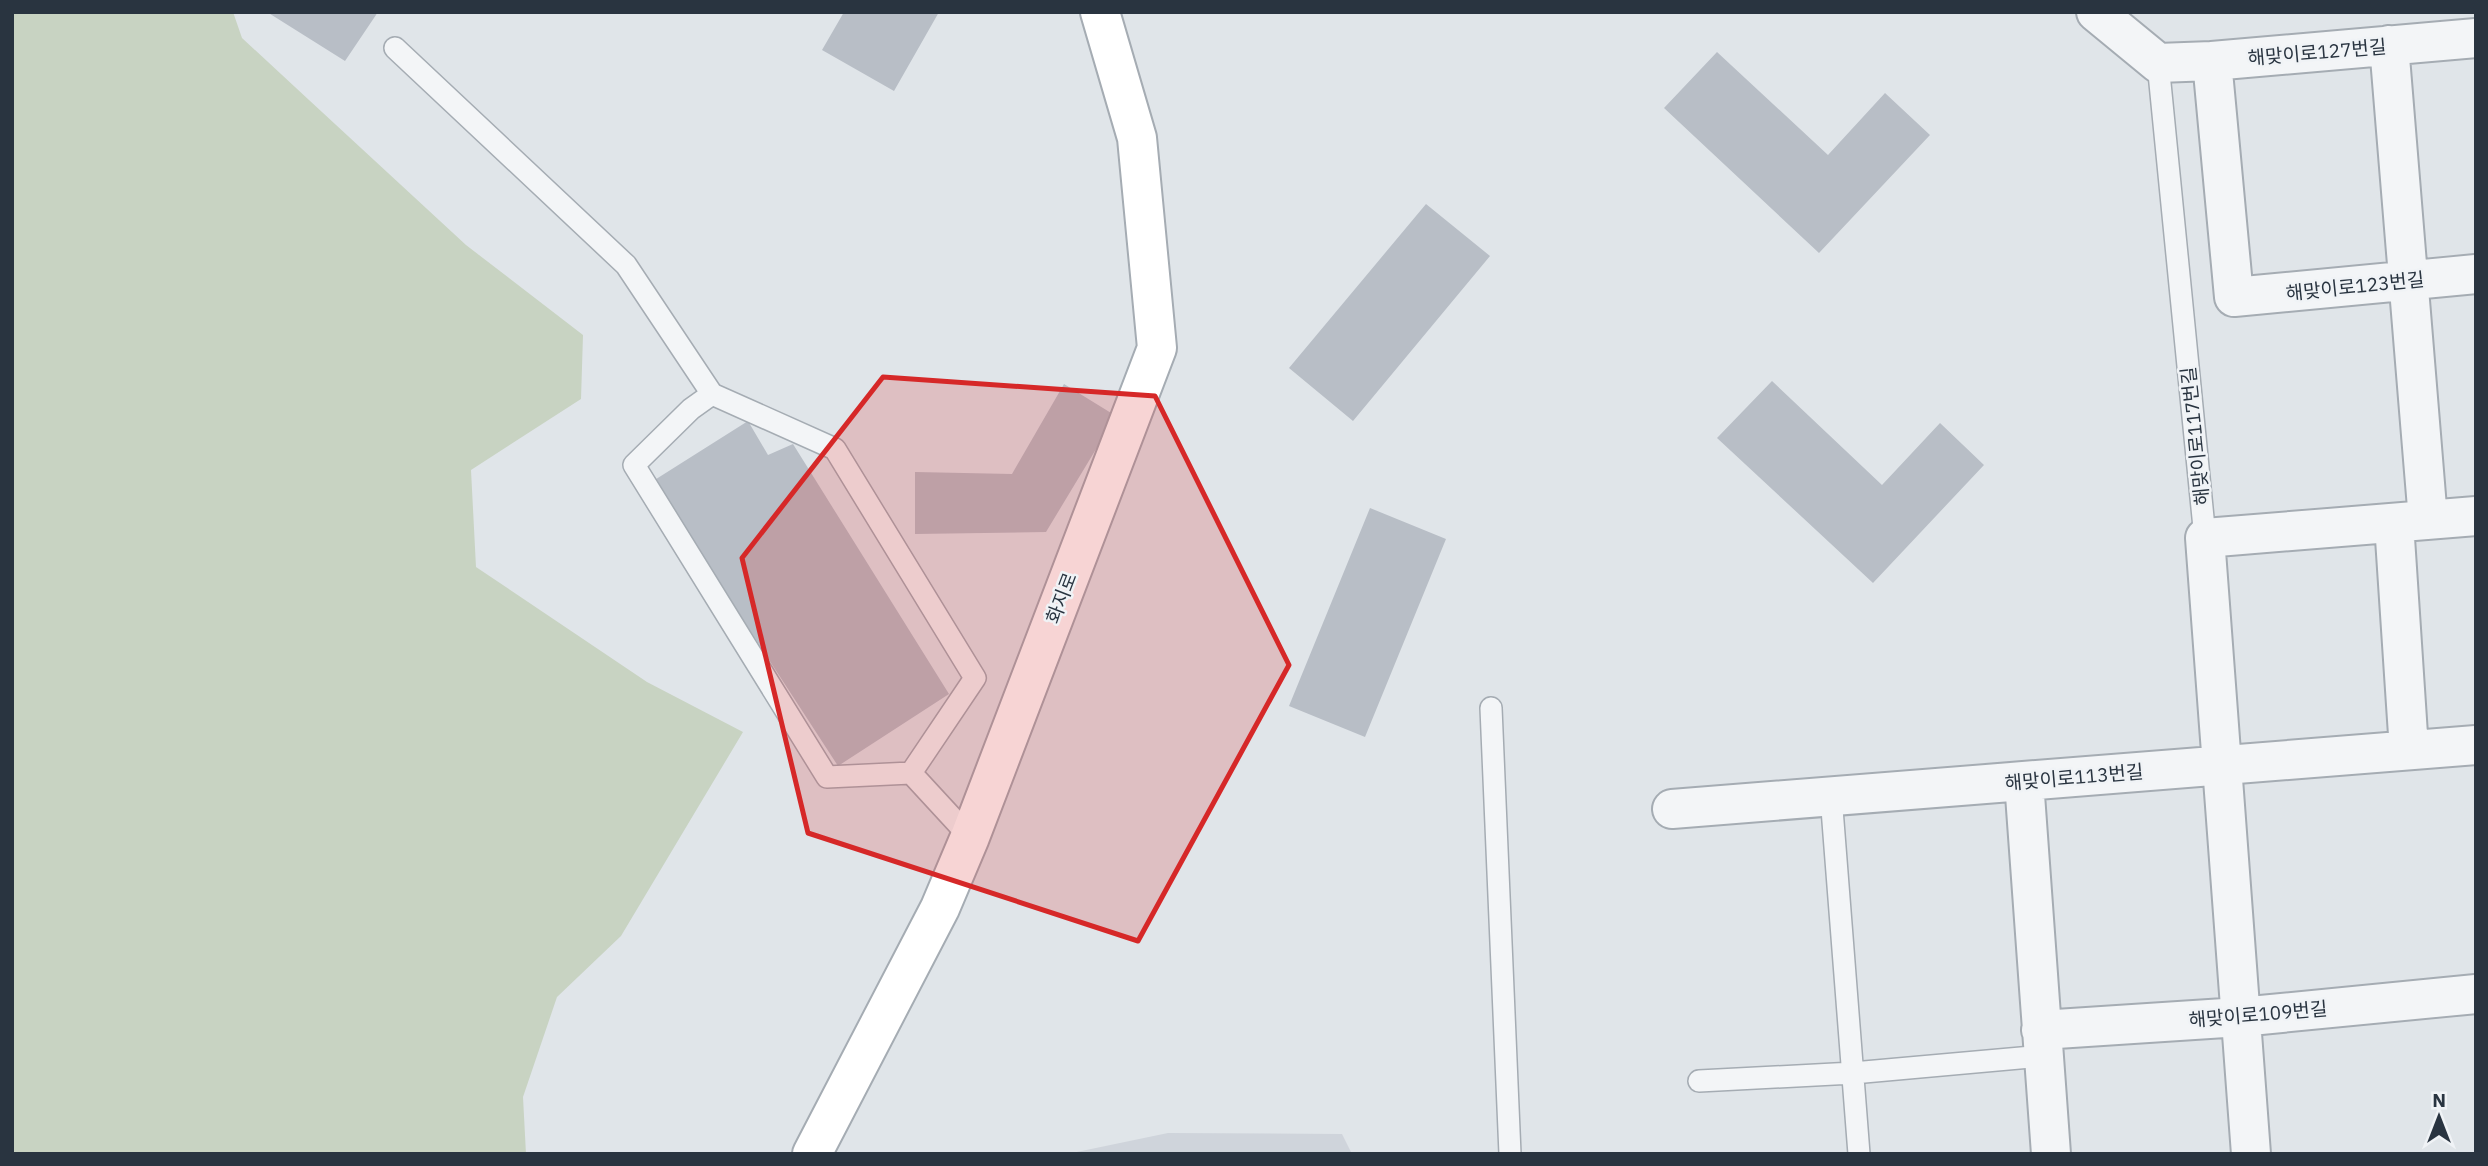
<svg xmlns="http://www.w3.org/2000/svg" width="2488" height="1166" font-family="'IBM Plex Sans','Noto Sans KR',sans-serif">
<style>
.built{fill:#cfd4db}
.green{fill:#c8d3c2}
.building{fill:#b8bec6}
.lines{fill:none;stroke-linecap:round;stroke-linejoin:round}
.lane-casing{stroke:#a5acb3;stroke-width:24}
.street-casing{stroke:#a5acb3;stroke-width:42}
.secondary-casing{stroke:#a5acb3;stroke-width:42}
.lane{stroke:#f3f5f7;stroke-width:21}
.street{stroke:#f3f5f7;stroke-width:38}
.secondary{stroke:#fff;stroke-width:38}
.marked{fill:#d62828;fill-opacity:0.2;stroke:#d62828;stroke-width:5;stroke-linejoin:round}
.labels{text-anchor:middle;stroke-width:5;stroke-linejoin:round;paint-order:stroke}
.street-label{font-size:19px;fill:#293440;stroke:#f0f3f6}
</style>
<rect width="100%" height="100%" fill="#e0e5e9"/>
<!-- built -->
<path class="built" d="M1168,1133L1342,1134L1352,1154H1067Z"/>
<!-- green -->
<path class="green" d="M12,12H233L242,38L309,100L466,245L583,335L581,399L471,470L476,567L647,682L743,732L621,936L557,997L523,1097L526,1154H12Z"/>
<!-- building -->
<path class="building" d="M267,12H378L345,61Z
M844,12H939L894,91L822,50Z
M1717,52L1828,155L1885,93L1930,135L1819,253L1664,108Z
M1426,204L1490,256L1353,421L1289,368Z
M1772,381L1882,485L1940,423L1984,465L1873,583L1717,438Z
M1064,384L1116,416L1046,532L915,534V472L1012,474Z
M748,421L768,455L793,444L949,694L838,766L653,481Z
M1370,508L1446,539L1365,737L1289,706Z"/>
<g class="lines">
<defs>
<path id="lane" d="M395,48L626,265L712,394
M2158,63L2205,538
M1491,708L1510,1154
M911,773L975,678L835,449L712,394L691,409L634,465L827,777L911,773L970,837
M1831,796L1859,1154
M1699,1081L1853,1073L2043,1056"/>
<path id="street" d="M2096,12L2158,63L2212,61L2476,38
M2389,45L2428,520
M2212,61L2234,297L2476,274
M2394,523L2409,750
M2024,781L2051,1154
M1672,809L2476,745
M2041,1030L2240,1017L2476,994
M2251,1154L2205,538L2476,516"/>
<path id="secondary" d="M812,1154L940,908L970,837L1157,348L1137,138L1100,12"/>
</defs>
<!-- lane casing -->
<use href="#lane" class="lane-casing"/>
<!-- street casing -->
<use href="#street" class="street-casing"/>
<!-- secondary casing -->
<use href="#secondary" class="secondary-casing"/>
<!-- lane -->
<use href="#lane" class="lane"/>
<!-- street -->
<use href="#street" class="street"/>
<!-- secondary -->
<use href="#secondary" class="secondary"/>
</g>
<!-- marked area -->
<path class="marked" d="M883,377L1155,396L1289,665L1138,941L808,833L742,558Z"/>
<g class="labels">
<!-- street labels -->
<g class="street-label">
<text transform="translate(2317 52) rotate(-5)" y="7">해맞이로127번길</text>
<text transform="translate(2355 286) rotate(-6)" y="7">해맞이로123번길</text>
<text transform="translate(2195 436) rotate(-96)" y="7">해맞이로117번길</text>
<text transform="translate(1061 598) rotate(-69)" y="7">화지로</text>
<text transform="translate(2074 777) rotate(-5)" y="7">해맞이로113번길</text>
<text transform="translate(2258 1014) rotate(-5)" y="7">해맞이로109번길</text>
</g>
</g>
<!-- border -->
<rect width="2488" height="1166" fill="none" stroke="#293440" stroke-width="28"/>
<!-- north arrow -->
<g transform="translate(2439 1117)" stroke="#f0f3f6" stroke-width="5" paint-order="stroke">
<path d="M0-5L12 26L0 18L-12 26Z" fill="#293440"/>
<text y="-10" font-size="19" font-weight="bold" text-anchor="middle" fill="#293440">N</text>
</g>
</svg>
